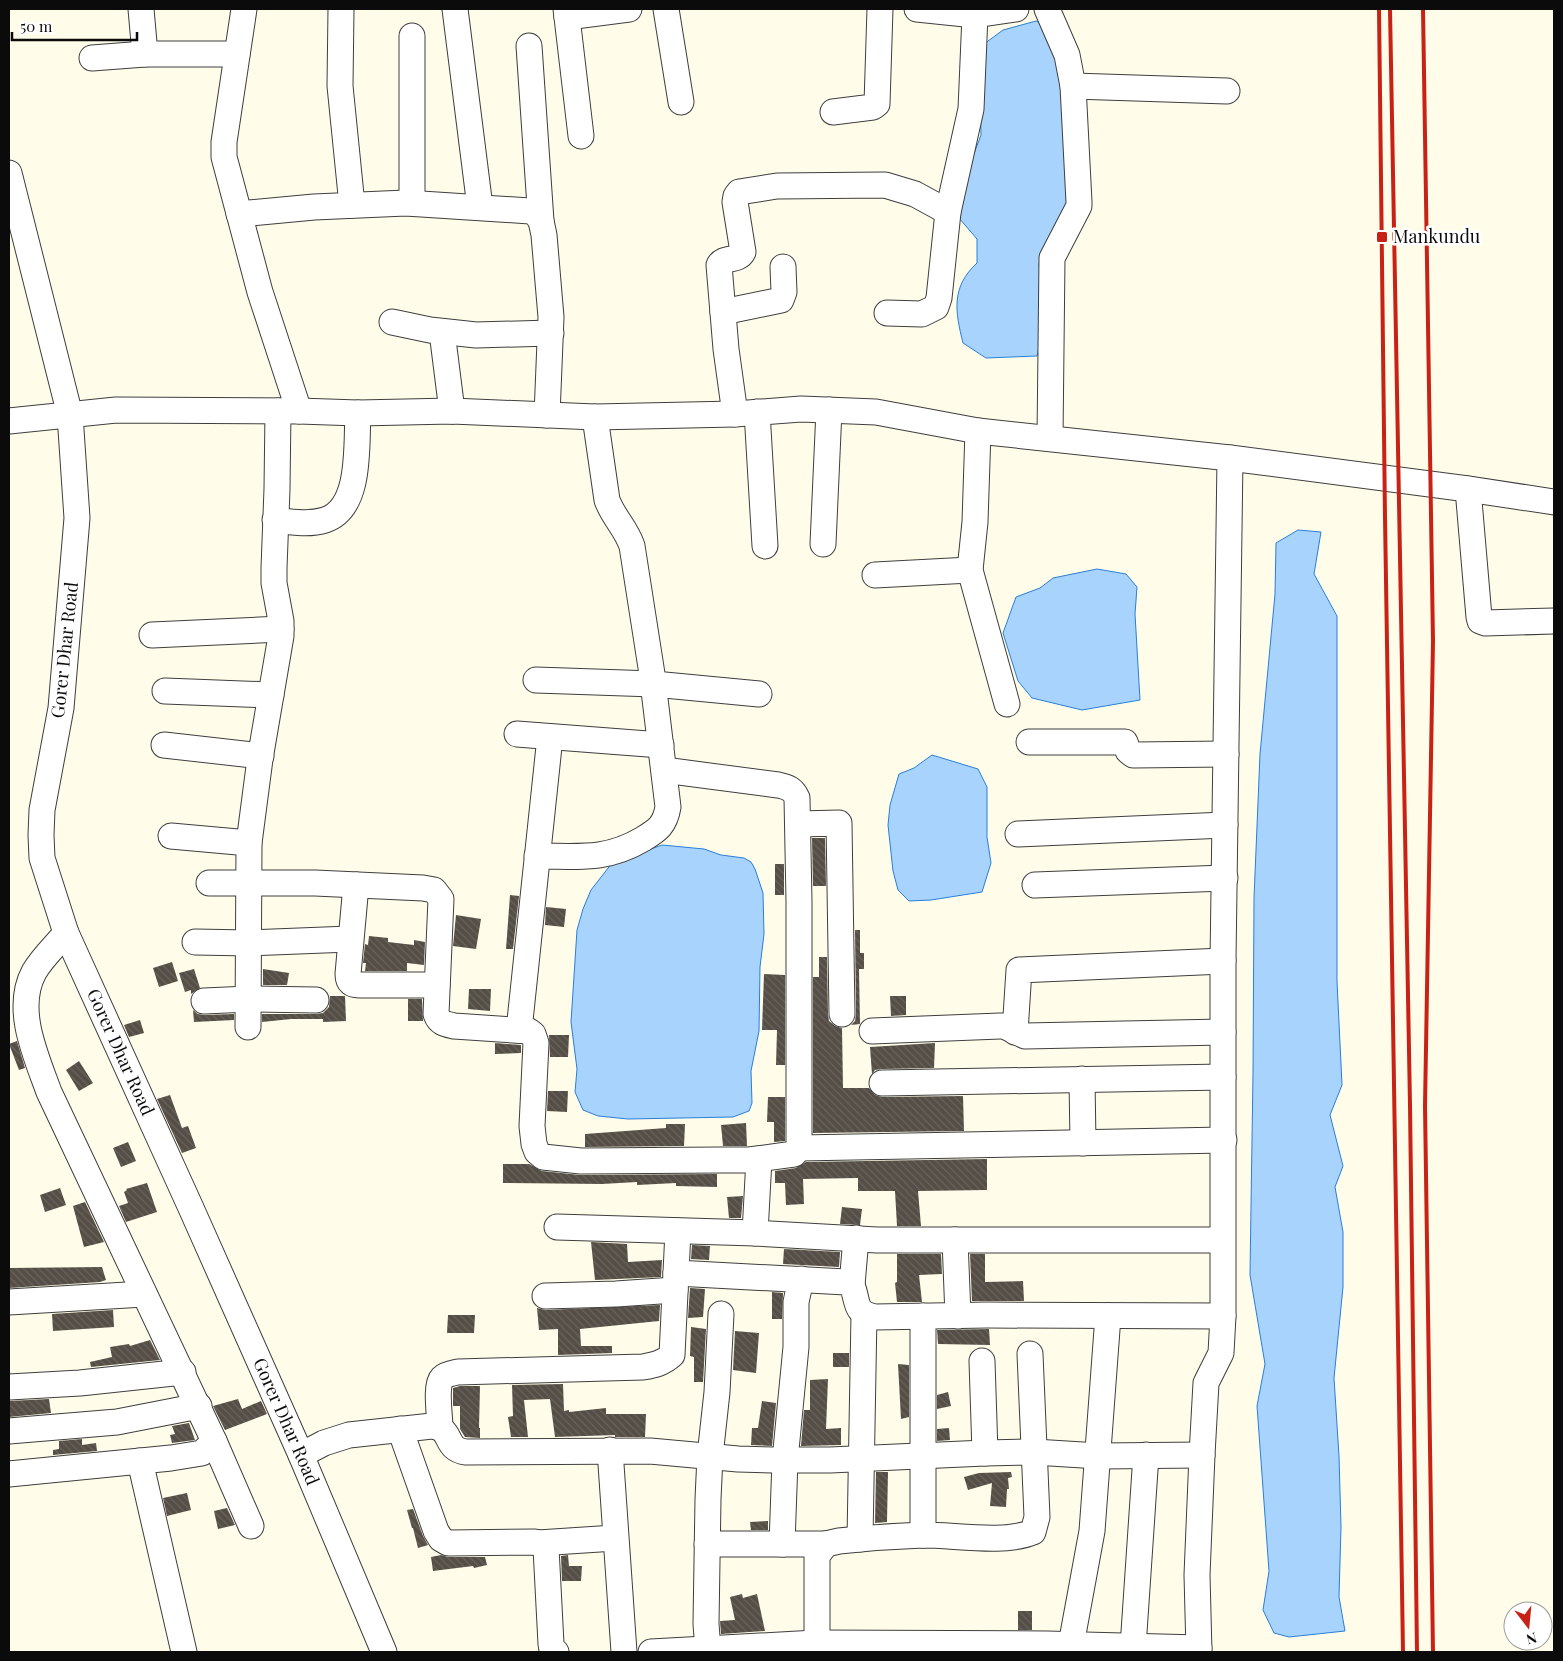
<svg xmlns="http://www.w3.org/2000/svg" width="1563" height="1661" font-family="'Playfair Display',serif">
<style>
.water{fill:#a8d3fc;stroke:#287fdb}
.building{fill:url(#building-back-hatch)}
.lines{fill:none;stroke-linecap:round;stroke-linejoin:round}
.minor-casing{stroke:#3e3e3e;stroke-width:27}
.minor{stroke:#fff;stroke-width:25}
.rail{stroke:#c82216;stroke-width:4}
.poi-dot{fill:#c82216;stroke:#fff;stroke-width:2}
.labels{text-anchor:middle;stroke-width:5;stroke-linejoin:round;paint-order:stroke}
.poi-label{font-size:18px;fill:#0b0b0b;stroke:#fff;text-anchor:start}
.street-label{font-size:18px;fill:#0b0b0b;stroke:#fff}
</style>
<defs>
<pattern id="building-back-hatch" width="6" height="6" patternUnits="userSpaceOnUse" patternTransform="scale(1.25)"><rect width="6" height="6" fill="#554e46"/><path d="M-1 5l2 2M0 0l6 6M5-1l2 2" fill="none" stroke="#68635c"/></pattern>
</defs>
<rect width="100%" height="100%" fill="#fffde9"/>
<!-- water -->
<path class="water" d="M1036,21L1046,25L1061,65L1071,201L1059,222L1039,264L1045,326L1037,356L986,358L963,343C955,311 951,287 977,263V239L959,218L969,167L981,135L980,95L984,44L1003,30Z
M1298,530L1321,532L1314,574L1337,616V981L1342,1085L1330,1115L1343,1166L1335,1187L1343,1232V1287L1334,1378L1339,1456L1341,1527L1339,1597L1345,1631L1289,1637L1274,1633L1263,1610L1269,1571L1257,1406L1265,1364L1250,1275L1253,1073L1254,898L1260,754L1275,594L1276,543Z
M1097,569L1126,574L1137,587L1135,614L1140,700L1082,710L1032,698L1018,681L1003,633L1016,597L1040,588L1053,578Z
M932,755L978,769L987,787V837L991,863L982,892L931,900L909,901L898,890L893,871L888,825L890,805L899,774L914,768Z
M662,845L704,849L721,855L744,858L751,862L755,869L763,893L764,934L760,967L759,1031L751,1071L752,1103L749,1111L733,1117L628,1119L598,1116L583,1110L575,1092L577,1069L571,1022L577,930L583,909L591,890L612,863Z"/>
<!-- building -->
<path class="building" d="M812,838H825L826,886H813Z
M775,864H784V895H775Z
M510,895L519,896L513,949H506Z
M546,907L566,909L564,927L545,925Z
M456,915L481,919L476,949L453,946Z
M855,930H860V953H864V969H859L860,1024L851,1025L855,1021L856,1014Z
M369,936L388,938V942L414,945V940L425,942L424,965L407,963V971H365L366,963H363L365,944L368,945Z
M819,957H827L828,1014L829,1021L835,1026L842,1028L843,1088H869L875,1095L882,1097L963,1096L964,1131L813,1133V977H819Z
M172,962L178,981L159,987L153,968Z
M194,969L200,988L191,994V990L185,992L179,973Z
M263,969L289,973L287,985H263Z
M764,974L785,975V1065H776L777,1030H762Z
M469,989H491L490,1011L468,1009Z
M330,996H345L346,1021L323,1022V1019H291L262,1022V1014H316L323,1013L329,1007Z
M890,996H906V1015L891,1016Z
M408,999H422L423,1021H408Z
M193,1010L198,1014L204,1015L234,1014V1020L194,1022Z
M140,1020L144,1033L129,1037L124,1025Z
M549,1035H569L568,1057H550Z
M17,1041L25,1068L19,1070L9,1044Z
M495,1043L521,1045V1053L495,1054Z
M935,1043L934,1068L882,1069L875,1070L872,1074L870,1047Z
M79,1061L93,1083L79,1091L66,1070Z
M548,1091H568L567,1112L547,1111Z
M170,1095L182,1128L188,1126L196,1148L182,1153L157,1099Z
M768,1097H785V1141L774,1142V1122H767Z
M746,1123L747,1146H723L721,1125Z
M666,1124H685L684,1146L585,1147V1134L666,1128Z
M128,1142L136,1161L121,1167L113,1148Z
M987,1159V1190L918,1191L921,1226H897L895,1191H858V1178L803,1179L804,1204L786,1205L785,1183H775V1171L796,1168L806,1162Z
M503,1164H529L542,1171L580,1175L717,1174V1187L676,1186V1183L637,1185V1182L602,1184L503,1183Z
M147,1183L157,1212L126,1222L119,1206L128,1203L124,1192L127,1190L126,1189Z
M60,1188L66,1205L45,1212L40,1195Z
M743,1196L741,1218H729L727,1197Z
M85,1202L104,1242L84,1247L73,1206Z
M842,1207L862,1209L860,1225L840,1224Z
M591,1242L627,1244L628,1262L662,1260L661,1277L595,1280Z
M692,1245L710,1246L709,1260L691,1259Z
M784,1249L840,1252L839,1267L783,1264Z
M897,1254H941L942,1274L919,1275L922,1302H897L895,1283L897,1282Z
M970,1254H985V1282L1023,1281L1024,1301H972Z
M102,1267L106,1280L100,1282L9,1288V1268Z
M690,1288L705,1289L703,1317L688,1318Z
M772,1292L783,1293L782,1319H772Z
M660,1305L659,1321L580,1329L581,1346H612V1353L558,1355V1329L539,1330L537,1308L545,1310Z
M113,1310L114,1327L53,1331L52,1314Z
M448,1315H475L474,1333H447Z
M691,1327L706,1329L703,1382H694V1357L690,1356Z
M989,1329L990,1345L938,1344L937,1330Z
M735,1331L759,1333L756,1373L733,1370Z
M150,1340L160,1360L91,1367L90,1362L112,1357L110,1347L129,1344L130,1346Z
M833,1353H849V1367H833Z
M898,1364L909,1365V1417L901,1419Z
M828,1379L826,1429L841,1428V1445L801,1446L804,1410H810V1380Z
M563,1384L564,1411L569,1410V1412L606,1408V1414H646L645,1437H615V1435L555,1437L550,1399L524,1400L528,1437H511L508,1417L513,1416L512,1385Z
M460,1386H480L479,1428H480V1438L465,1437L460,1429V1406H453V1388Z
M948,1392L951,1406L937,1409V1395Z
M49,1399L51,1413L9,1417V1401Z
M238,1399L242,1409L261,1401L267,1414L225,1430L213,1406Z
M762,1401L776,1403L772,1446L751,1445L752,1428H758Z
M189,1423L195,1440L172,1443L170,1435L175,1434L172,1426Z
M949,1428L950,1440L937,1441V1429Z
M82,1439V1445L96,1443L97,1451L53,1455V1450L59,1449V1441Z
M876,1472H888L887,1522L875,1523Z
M1011,1472L1012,1477L1008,1478L1009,1489H1007L1006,1507L990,1506L992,1483L968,1490L964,1477L979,1473Z
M187,1493L191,1510L167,1516L163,1498Z
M227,1508L235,1525L218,1529L214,1511Z
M413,1509L423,1536L428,1545L418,1548L413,1528H412L407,1510Z
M768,1521V1530H751L750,1522Z
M441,1555L448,1557H485L487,1565L474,1568L473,1566L433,1571L431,1557Z
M568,1555L569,1566H582L581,1581H562L561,1556Z
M742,1594L743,1598L757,1594L765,1631L721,1634L720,1621L735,1620L730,1597Z
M1018,1611H1032V1630H1018Z"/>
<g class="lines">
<defs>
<g id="minor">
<path d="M141,9L145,54"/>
<path d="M244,9L224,142V157L260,292L299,411"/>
<path d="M341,9L340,86L352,205"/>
<path d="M455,9L480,207"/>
<path d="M566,9L581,136"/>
<path d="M666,9L681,102"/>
<path d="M917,9L975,15L1016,9"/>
<path d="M1047,9L1067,55L1073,86L1079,202V206L1052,258L1050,438"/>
<path d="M567,17L629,9"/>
<path d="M529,46L541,221"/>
<path d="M92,58L145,54H237"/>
<path d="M1073,86L1227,91"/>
<path d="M833,112L873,107L877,104L880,9"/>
<path id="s1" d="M9,173L70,415L77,518L61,708L42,810L41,835L42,858L66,933L191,1208L301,1455L384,1652"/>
<path d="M412,203V36"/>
<path d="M239,214L314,207L406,203L530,211L536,214L541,221L544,235L551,317L547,415"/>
<path d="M723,312L781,300L784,292L783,267"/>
<path d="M887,313L922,314L936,307L939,298L948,212L971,109L975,15"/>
<path d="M392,322L430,330L476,335L551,333"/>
<path d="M442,332L452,411"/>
<path d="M757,412L765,546"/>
<path d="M735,414L726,349L719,265C724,256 738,262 743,252L735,202L736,196L739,192L777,186L885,185L915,194L948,212"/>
<path d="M9,421L116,410L299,411L358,413L452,411L595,417L735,414L801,409L876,412L978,431L1230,458L1468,489L1554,502"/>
<path d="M978,431L975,522L970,570L1007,704"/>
<path d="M1468,489L1479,617L1480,621L1485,623L1554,621"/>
<path d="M275,520C291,522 309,525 325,520C362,508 356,444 358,413"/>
<path d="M823,544L829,410"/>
<path d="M875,575L970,570"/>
<path d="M152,635L281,629"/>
<path d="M536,680L654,684L759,694"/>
<path d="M165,691L271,695"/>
<path d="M517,734L661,745"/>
<path d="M1029,742H1125L1128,751L1133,755L1226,754"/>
<path d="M164,745L261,756"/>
<path d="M799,824L839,823L842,1014"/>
<path d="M1018,834L1225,825"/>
<path d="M171,836L249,843"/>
<path d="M537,856C578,856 606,861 643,839C658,830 665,825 668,807L652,674L632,546C626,528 613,517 607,500L595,417"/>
<path d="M209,883H315L423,888L434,890L441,899L436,1014C439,1023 445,1024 454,1026L529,1031L533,1034L536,1043L532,1126L534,1144L537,1152L543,1157L581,1161L721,1160H749L794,1154L799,1148V902L797,798C793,789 788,787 778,785L664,770"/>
<path d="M356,885L348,974C348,983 352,985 359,985H437"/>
<path d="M1035,885L1225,878"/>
<path d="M195,942L249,943L350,939"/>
<path d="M204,1001L249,999L316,1000"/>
<path d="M248,1027L249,843L260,759L281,636V621L274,583V568L277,489L278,411"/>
<path d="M519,1030L550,737"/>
<path d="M872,1031L1000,1026H1004L1025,1036L1223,1032"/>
<path d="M1015,1032L1019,970L1223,961"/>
<path d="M1082,1079L1083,1143"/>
<path d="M882,1083L1223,1077"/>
<path d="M799,1148L1224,1140"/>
<path d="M557,1227L755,1233L877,1240H1222"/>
<path d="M755,1233L759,1159"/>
<path d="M955,1240L958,1316"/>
<path d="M676,1273L846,1282L852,1285C859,1303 853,1312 875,1317L987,1315L1223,1316"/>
<path d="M852,1285L856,1238"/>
<path d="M545,1296L616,1294L675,1290"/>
<path d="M9,1302L144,1294"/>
<path d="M982,1361L985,1453"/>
<path d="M9,1387L80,1383L183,1372"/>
<path d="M440,1427C440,1417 435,1385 442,1378C446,1374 453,1373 458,1372L643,1367C655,1365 663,1363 672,1355L678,1231"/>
<path d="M400,1429L436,1531L441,1539L448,1543L535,1542L542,1544L546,1548L551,1644L552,1650L556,1652"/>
<path d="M9,1431L117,1422L199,1406"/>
<path d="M214,1441L251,1526"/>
<path d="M610,1450L624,1652"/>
<path d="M301,1455L324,1443L349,1435L432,1426C454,1429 443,1449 466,1452L650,1451L738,1459L774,1460H830L985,1453L1034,1452L1099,1456L1202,1455"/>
<path d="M140,1461L184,1652"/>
<path d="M9,1474L171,1458L202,1453L214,1441L49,1092C36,1056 14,1009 34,972C42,958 56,945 66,933"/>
<path d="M923,1535V1316"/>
<path d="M860,1539L864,1314"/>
<path d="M538,1543L615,1538"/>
<path d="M707,1544H826"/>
<path d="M782,1544L785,1460L796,1347V1302L801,1279"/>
<path d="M1071,1645L1092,1531L1108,1316"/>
<path d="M1133,1647L1146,1455"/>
<path d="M708,1650L706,1624L708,1499L710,1456L717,1392L721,1314"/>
<path d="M651,1652L816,1643L1047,1644L1199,1648"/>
<path d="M817,1652V1556L826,1544L839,1541C867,1538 895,1536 923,1535C956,1535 1004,1544 1033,1532L1037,1517L1030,1354"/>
<path d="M1199,1652L1197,1575L1202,1455L1206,1383L1221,1353L1223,1316V961L1230,458"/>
</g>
</defs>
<!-- minor casing -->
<use href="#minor" class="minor-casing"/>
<!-- minor -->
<use href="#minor" class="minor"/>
<!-- rail -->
<path class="rail" d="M1379,9L1385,517L1403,1652
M1390,9L1410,1105L1417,1652
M1423,9L1433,641L1425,1106L1433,1652"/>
</g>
<!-- markers -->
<rect class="poi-dot" x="1376" y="231" width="12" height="12" rx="2.5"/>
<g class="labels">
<!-- poi labels -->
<g class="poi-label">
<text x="1393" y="243">Mankundu</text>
</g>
<!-- street labels -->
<g class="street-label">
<text transform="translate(65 650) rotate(-84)" y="6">Gorer Dhar Road</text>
<text dy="6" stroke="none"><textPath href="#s1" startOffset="905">Gorer Dhar Road</textPath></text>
<text dy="6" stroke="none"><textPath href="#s1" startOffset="1310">Gorer Dhar Road</textPath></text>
</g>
</g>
<!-- border -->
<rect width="1563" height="1661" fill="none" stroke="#0b0b0b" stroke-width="20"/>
<!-- north arrow -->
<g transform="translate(1528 1626) rotate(164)"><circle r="24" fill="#ffffff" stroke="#9d9d9d"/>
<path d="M0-4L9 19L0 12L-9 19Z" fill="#c82216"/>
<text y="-8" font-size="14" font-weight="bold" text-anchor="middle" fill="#0b0b0b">N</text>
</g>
<!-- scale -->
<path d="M12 32v8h125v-8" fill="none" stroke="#0b0b0b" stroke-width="2.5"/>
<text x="20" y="32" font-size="15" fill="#0b0b0b" stroke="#ffffff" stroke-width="4" paint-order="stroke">50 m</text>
</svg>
